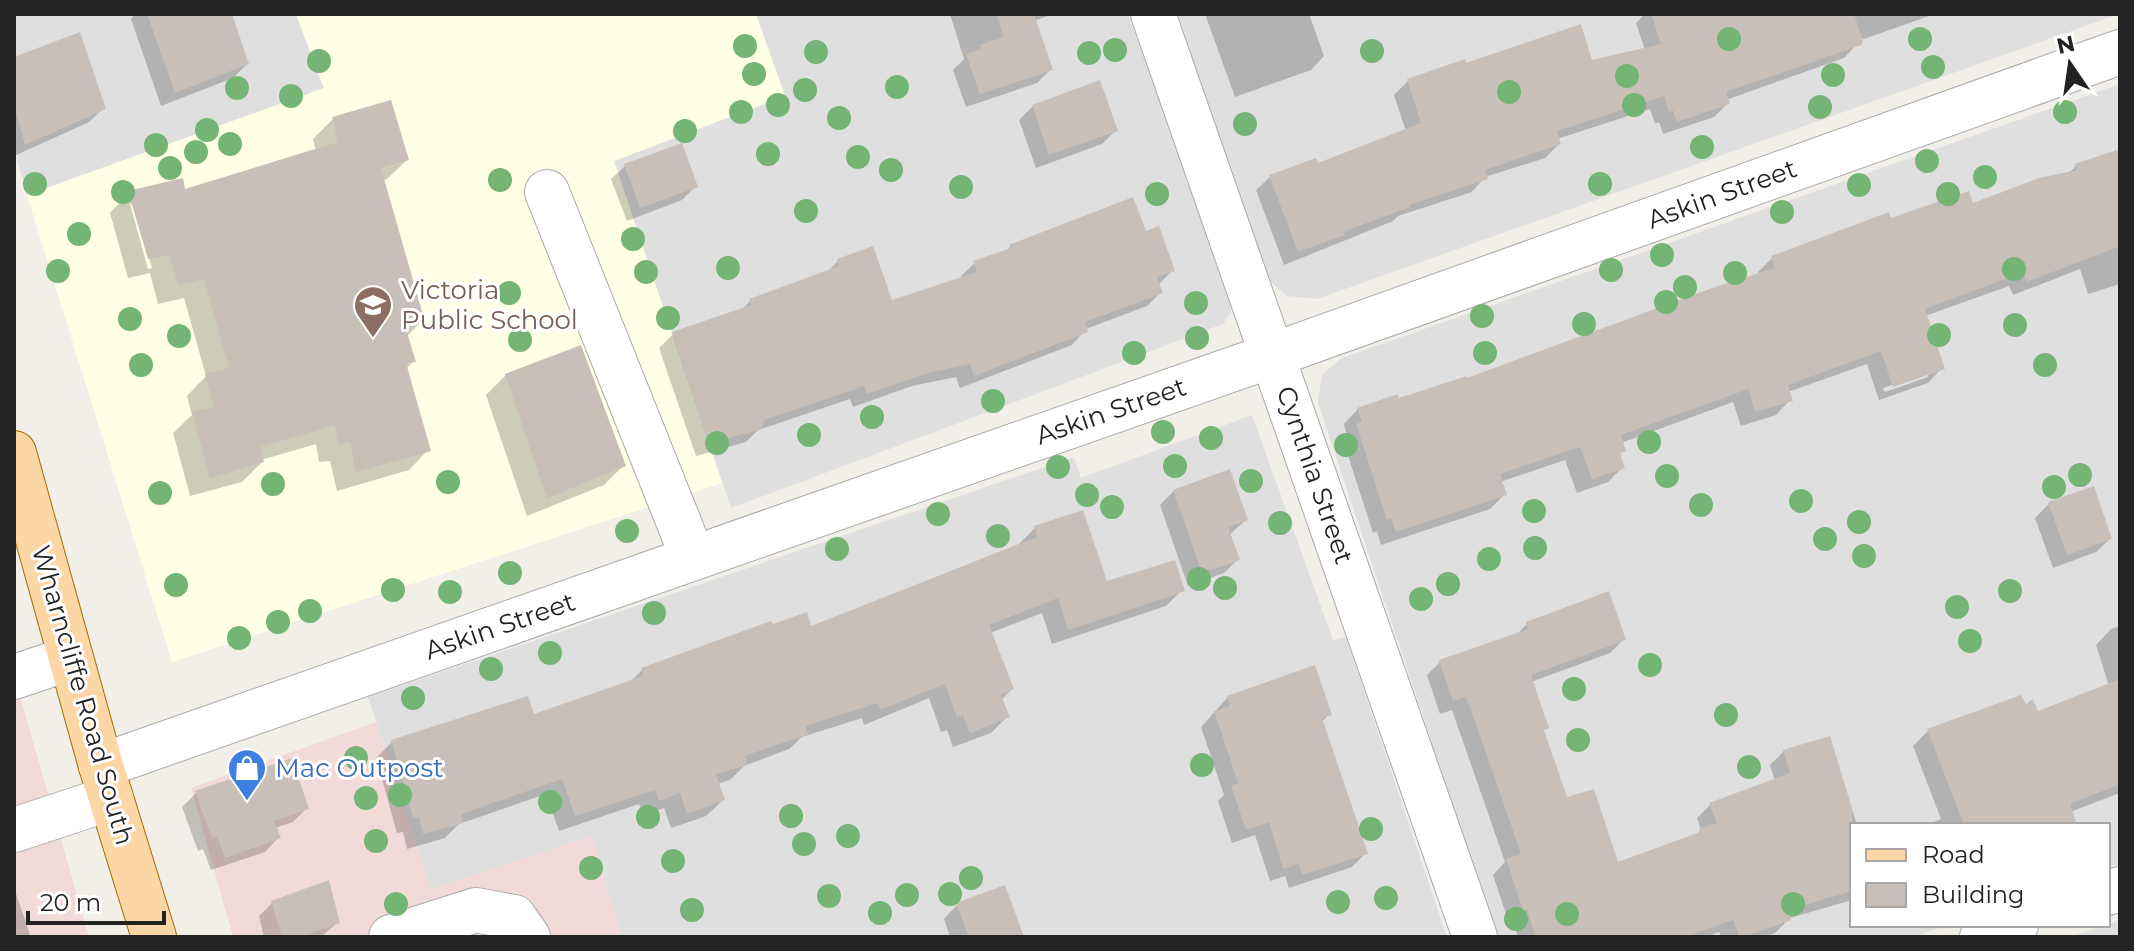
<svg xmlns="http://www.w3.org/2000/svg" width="2134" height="951" font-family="Montserrat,sans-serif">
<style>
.residential{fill:#e0dfdf}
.commercial{fill:#f2dad9}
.education{fill:#ffffe5}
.shadow{fill:#0003;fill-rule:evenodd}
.building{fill:#c7bfb8}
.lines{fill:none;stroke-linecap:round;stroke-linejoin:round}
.minor-casing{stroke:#a9a9a9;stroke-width:46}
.major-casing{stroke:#a06b00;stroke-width:46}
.minor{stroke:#fff;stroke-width:44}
.major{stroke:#fcd6a4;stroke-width:44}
.tree{fill:#74b475}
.labels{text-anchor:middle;stroke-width:6;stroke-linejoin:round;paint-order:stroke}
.street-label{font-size:26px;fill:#222;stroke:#fff}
.education-label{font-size:26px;fill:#785e54;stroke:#fff;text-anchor:start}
.shop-label{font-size:26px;fill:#366cbe;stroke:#fff;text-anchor:start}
</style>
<rect width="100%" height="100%" fill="#f2efe9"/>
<!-- residential -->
<path class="residential" d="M14,14H296L324,88L27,195L14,148Z
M756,14H1128L1227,283L1231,312L1223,324L731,508L614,161L784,96Z
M1174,14H2119L1317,299L1287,296L1269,280Z
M2120,84V864L2108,868V825H1852V925H1947L1913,937H1497L1318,403L1322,374L1342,358Z
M1252,415L1333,640L1346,637L1447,937H622L591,836L431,890L368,697L1074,457L1081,478Z
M2120,919V937H2069L2108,925Z"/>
<!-- commercial -->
<path class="commercial" d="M14,676L32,738L89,937H14Z
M376,722L431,889L591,836L622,937H233L191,788Z"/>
<!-- education -->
<path class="education" d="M296,14H756L785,96L614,161L722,483L172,662L27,195L324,88Z"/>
<!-- shadow -->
<path class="shadow" d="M135,14H230L247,64L233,78L161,106L131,19Z
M950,14H1053L1034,21L1051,69L1037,83L966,107L953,70L964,59Z
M1205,14H1309L1324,56L1311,70L1235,97Z
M1645,14H1935L1861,40L1844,58L1726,100L1728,103L1714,117L1663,134L1659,122L1655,124L1650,109L1557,139L1559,144L1545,158L1485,177L1472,192L1398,216L1393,221L1284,265L1256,190L1270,177L1317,165L1406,131L1394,95L1408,81L1465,65L1591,62L1645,50L1636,23Z
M14,60L103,109L89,122L14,156Z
M1033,106L1116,130L1102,144L1036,168L1019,120Z
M333,119L407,160L387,179L382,181L422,321L406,337L414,361L405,370L428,450L409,470L337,491L330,461L319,462L316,444L261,460L262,462L242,482L190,496L173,433L192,415L187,396L206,376L184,298L158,304L150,273L128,278L110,213L129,193L184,191L316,151L313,139ZM130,204H134L152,268L148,269Z
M2120,151V284L2088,294L2080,269L2013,295L2009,286L1925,316L1942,368L1928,383L1879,400L1867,364L1788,392L1790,400L1776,415L1741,426L1733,402L1621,443L1624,450L1619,455L1623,467L1608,482L1577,493L1565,460L1500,482L1504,495L1490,509L1381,545L1377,531L1373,533L1343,440L1347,436L1344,424L1358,409L1466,380L1759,276L1758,272L1772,258L1889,220L1972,206L2068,174L2076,166ZM1928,372V377L1885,392L1883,388Z
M625,166L696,186L682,200L627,221L611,179Z
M1145,233L1173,270L1159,284L1161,292L1147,306L1086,329L1072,345L960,388L956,377L912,386L853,407L850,399L758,430L746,442L696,456L659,348L673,334L741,311L750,301L825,274L838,261L891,303L962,279L961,276L975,263L1004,253L1010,247Z
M506,375L623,466L604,485L527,516L486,395Z
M1174,491L1246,520L1229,535L1238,559L1224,573L1188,586L1160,505Z
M2049,504L2110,539L2096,552L2053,568L2035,518Z
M1035,528L1106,584L1182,590L1166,606L1052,644L1042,613L990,633L1012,689L1001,700L1007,717L991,733L953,747L947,730L941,732L929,698L864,725L862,718L802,737L789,749L744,766L730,780L717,784L723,800L706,816L671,828L664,808L643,815L639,804L559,831L546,794L459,824L445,838L407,849L403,832L397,833L376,758L392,742L533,717L628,684L642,670L771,626L810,628L1019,544Z
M1527,624L1624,639L1610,653L1531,682L1543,731L1566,800L1617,865L1696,835L1701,830L1697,818L1710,805L1775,781L1770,765L1784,751L1829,738L1857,825H1852V900L1790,918L1775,933L1765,937H1721L1719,932L1706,937H1518L1513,922L1509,923L1493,875L1505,862L1452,710L1440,714L1427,675L1440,662L1515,636Z
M2120,626V793L2070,812L2067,825H1926L1941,819L1913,746L1929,730L2025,706L2037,714L2109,686L2096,645L2111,629Z
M1228,697L1329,714L1321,723L1366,853L1352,867L1289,888L1285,876L1270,881L1255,835L1232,843L1218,801L1224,795L1201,727Z
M196,793L307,808L293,822L275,828L278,838L265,852L211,870L203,849L198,851L182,807Z
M14,888L31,937H14Z
M272,903L338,922L321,937H264L259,916Z
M957,905L1022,937H950L944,919Z"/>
<!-- building -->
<path class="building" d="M147,14H232L249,64L175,93Z
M996,14H1034L1053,70L980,94L966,54L981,49L980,45L1004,37Z
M1651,14H1854L1863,41L1861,45L1726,92L1730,104L1677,122L1673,110L1669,112L1664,96L1557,131L1561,144L1485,170L1488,179L1409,205L1410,207L1343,232L1345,235L1298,252L1269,175L1316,158L1318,163L1421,123L1407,79L1465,59L1466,63L1581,24L1592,60L1661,44Z
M80,32L106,109L25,145L14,105V57Z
M1100,80L1118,131L1049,155L1032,105Z
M391,100L409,160L381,168L425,322L405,326L416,362L406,363L431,451L356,472L350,442L338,444L335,425L260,447L264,462L210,478L192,412L214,407L205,374L229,368L204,279L178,285L170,255L148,259L128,191L183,178L185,189L338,142L332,117Z
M682,143L698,187L640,208L624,164Z
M2120,149V246L2027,282L2024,272L1925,309L1945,369L1893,387L1881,351L1788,385L1793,401L1755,412L1748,389L1621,435L1626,451L1620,453L1625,468L1592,479L1580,447L1500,474L1507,495L1396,532L1391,518L1387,520L1356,424L1362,422L1357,408L1398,394L1399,398L1467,376V378L1715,287L1775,268L1771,256L1889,212L1891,218L1969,191L1973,203L2039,178L2077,170L2075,164Z
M1133,197L1146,231L1159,226L1175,271L1157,277L1163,293L1085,322L1088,332L974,376L970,364L928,373L867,394L864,386L764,420L762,429L709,443L672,332L751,305L749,299L839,266L837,259L873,246L892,300L977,272L973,261L1011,248L1009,245Z
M581,345L626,466L547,498L505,374Z
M1230,469L1248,520L1228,527L1240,560L1202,573L1173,490Z
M2094,486L2112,539L2067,555L2048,502Z
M1083,510L1107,581L1175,560L1185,591L1068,630L1058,598L989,625L1014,689L1001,695L1010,717L970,733L963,715L957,717L945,684L880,710L878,703L805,726L808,734L745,756L748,765L716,774L725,800L687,814L680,793L659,801L655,790L575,816L562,779L461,814L464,823L423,834L419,817L413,818L391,740L528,696L534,714L643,676L641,668L771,621L773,624L807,612L811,626L1037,537L1034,526Z
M1609,591L1626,640L1531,675L1549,728L1544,730L1567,797L1594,789L1618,862L1700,832L1699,829L1717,823L1709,803L1790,773L1783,750L1830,736L1852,808V891L1788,910L1791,920L1744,937H1739L1733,920L1685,937H1535L1527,909L1523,911L1506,859L1521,854L1485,750L1466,697L1453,701L1439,660L1528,629L1526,622Z
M1315,665L1332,715L1322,718L1368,854L1302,875L1299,864L1283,869L1269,822L1246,830L1231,786L1238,783L1214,711L1230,706L1227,696Z
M2120,679V784L2070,804L2077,825H1964L1927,729L2021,695L2026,704L2033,699L2038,711Z
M292,758L309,809L274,821L281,838L225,858L217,836L212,838L195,791Z
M329,880L340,923L300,937H282L271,901Z
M1005,885L1024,937H969L956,903Z"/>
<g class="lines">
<defs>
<path id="minor" d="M1153,14L1475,937
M547,192L693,558
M14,677L71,658
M101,766L1273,355L2120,52
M14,830L111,798
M2108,893L2120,889
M391,937L476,910L514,917L528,937
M1982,937L2016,925"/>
<path id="major" d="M14,453L101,766L154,937"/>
</defs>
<!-- minor casing -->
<use href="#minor" class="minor-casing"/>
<!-- major casing -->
<use href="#major" class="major-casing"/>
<!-- minor -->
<use href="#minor" class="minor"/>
<!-- major -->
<use href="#major" class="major"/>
</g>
<!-- trees -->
<g class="tree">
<circle cx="1729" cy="39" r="12"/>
<circle cx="1920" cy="39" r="12"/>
<circle cx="745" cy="46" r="12"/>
<circle cx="1115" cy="50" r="12"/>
<circle cx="1372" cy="51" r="12"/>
<circle cx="816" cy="52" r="12"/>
<circle cx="1089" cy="53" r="12"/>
<circle cx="319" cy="61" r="12"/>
<circle cx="1933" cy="67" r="12"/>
<circle cx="754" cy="74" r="12"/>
<circle cx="1833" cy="75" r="12"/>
<circle cx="1627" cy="76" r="12"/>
<circle cx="897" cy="87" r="12"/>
<circle cx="237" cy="88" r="12"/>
<circle cx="805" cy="90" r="12"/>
<circle cx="1509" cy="92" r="12"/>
<circle cx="291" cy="96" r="12"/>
<circle cx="778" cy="105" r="12"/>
<circle cx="1634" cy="105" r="12"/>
<circle cx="1820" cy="107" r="12"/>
<circle cx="741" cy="112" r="12"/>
<circle cx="2065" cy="112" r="12"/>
<circle cx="839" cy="118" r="12"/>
<circle cx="1245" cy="124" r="12"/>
<circle cx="207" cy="130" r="12"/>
<circle cx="685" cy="131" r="12"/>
<circle cx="230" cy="144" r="12"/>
<circle cx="156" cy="145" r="12"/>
<circle cx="1702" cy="147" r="12"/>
<circle cx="196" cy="152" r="12"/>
<circle cx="768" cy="154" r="12"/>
<circle cx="858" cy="157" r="12"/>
<circle cx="1927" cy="161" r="12"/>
<circle cx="170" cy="168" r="12"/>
<circle cx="891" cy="170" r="12"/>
<circle cx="1985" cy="177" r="12"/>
<circle cx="500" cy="180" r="12"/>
<circle cx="35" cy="184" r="12"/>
<circle cx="1600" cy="184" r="12"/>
<circle cx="1859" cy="185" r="12"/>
<circle cx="961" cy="187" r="12"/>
<circle cx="123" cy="192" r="12"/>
<circle cx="1157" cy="194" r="12"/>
<circle cx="1948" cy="194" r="12"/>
<circle cx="806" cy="211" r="12"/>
<circle cx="1782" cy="212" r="12"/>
<circle cx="79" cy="234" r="12"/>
<circle cx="633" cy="239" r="12"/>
<circle cx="1662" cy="255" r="12"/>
<circle cx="728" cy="268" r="12"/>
<circle cx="2014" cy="269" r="12"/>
<circle cx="1611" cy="270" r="12"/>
<circle cx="58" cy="271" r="12"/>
<circle cx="646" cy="272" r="12"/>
<circle cx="1735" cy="273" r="12"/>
<circle cx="1685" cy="287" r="12"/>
<circle cx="509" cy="293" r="12"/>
<circle cx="1666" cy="302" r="12"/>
<circle cx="1196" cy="303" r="12"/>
<circle cx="1482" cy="316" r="12"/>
<circle cx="668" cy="318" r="12"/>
<circle cx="130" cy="319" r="12"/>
<circle cx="1584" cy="324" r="12"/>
<circle cx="2015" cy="325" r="12"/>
<circle cx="1939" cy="335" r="12"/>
<circle cx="179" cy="336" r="12"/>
<circle cx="1197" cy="338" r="12"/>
<circle cx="520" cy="340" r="12"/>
<circle cx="1134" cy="353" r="12"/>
<circle cx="1485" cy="353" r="12"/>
<circle cx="141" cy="365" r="12"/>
<circle cx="2045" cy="365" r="12"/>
<circle cx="993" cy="401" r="12"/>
<circle cx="872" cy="417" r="12"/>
<circle cx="1163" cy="432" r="12"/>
<circle cx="809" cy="435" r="12"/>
<circle cx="1211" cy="438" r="12"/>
<circle cx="1649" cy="442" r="12"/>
<circle cx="717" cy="443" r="12"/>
<circle cx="1346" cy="445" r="12"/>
<circle cx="1175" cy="466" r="12"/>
<circle cx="1058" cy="467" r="12"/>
<circle cx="2080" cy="475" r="12"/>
<circle cx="1667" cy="476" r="12"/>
<circle cx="1251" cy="481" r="12"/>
<circle cx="448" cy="482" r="12"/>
<circle cx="273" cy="484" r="12"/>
<circle cx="2054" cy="487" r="12"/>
<circle cx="160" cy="493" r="12"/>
<circle cx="1087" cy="495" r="12"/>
<circle cx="1801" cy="501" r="12"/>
<circle cx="1701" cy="505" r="12"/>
<circle cx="1112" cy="507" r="12"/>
<circle cx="1534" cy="511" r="12"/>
<circle cx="938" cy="514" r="12"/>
<circle cx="1859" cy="522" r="12"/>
<circle cx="1280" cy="523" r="12"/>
<circle cx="627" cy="531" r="12"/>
<circle cx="998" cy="536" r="12"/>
<circle cx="1825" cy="539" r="12"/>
<circle cx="1535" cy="548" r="12"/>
<circle cx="837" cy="549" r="12"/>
<circle cx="1864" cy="556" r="12"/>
<circle cx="1489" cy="559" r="12"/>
<circle cx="510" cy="573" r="12"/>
<circle cx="1199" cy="579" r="12"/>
<circle cx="1448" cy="584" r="12"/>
<circle cx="176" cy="585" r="12"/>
<circle cx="1225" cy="588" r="12"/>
<circle cx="393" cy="590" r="12"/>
<circle cx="2010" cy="591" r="12"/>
<circle cx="450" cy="592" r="12"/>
<circle cx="1421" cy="599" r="12"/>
<circle cx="1957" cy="607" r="12"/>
<circle cx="310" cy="611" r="12"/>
<circle cx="654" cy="613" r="12"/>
<circle cx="278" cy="622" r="12"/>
<circle cx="239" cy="638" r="12"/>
<circle cx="1970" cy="641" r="12"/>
<circle cx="550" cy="653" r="12"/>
<circle cx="1650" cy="665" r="12"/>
<circle cx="491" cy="669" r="12"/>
<circle cx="1574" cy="689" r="12"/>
<circle cx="413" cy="698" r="12"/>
<circle cx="1726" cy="715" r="12"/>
<circle cx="1578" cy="740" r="12"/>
<circle cx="356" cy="758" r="12"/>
<circle cx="1202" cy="765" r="12"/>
<circle cx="1749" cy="767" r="12"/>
<circle cx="400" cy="795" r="12"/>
<circle cx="366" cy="798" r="12"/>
<circle cx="550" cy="802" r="12"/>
<circle cx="791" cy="816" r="12"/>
<circle cx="648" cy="817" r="12"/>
<circle cx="1371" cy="829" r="12"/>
<circle cx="848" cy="836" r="12"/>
<circle cx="376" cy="841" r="12"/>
<circle cx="804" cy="844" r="12"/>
<circle cx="673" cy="861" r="12"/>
<circle cx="591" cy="868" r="12"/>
<circle cx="971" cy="878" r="12"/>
<circle cx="950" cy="894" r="12"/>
<circle cx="907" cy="895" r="12"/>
<circle cx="829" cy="896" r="12"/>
<circle cx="1386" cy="898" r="12"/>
<circle cx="1338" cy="902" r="12"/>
<circle cx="396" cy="904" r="12"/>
<circle cx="1793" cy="904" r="12"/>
<circle cx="692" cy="910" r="12"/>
<circle cx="880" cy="913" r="12"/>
<circle cx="1567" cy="914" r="12"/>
<circle cx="1516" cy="919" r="12"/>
</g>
<!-- icons -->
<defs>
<symbol id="school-pin" viewBox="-11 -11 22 30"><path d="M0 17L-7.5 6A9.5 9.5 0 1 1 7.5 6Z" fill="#8d6e63" stroke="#fff"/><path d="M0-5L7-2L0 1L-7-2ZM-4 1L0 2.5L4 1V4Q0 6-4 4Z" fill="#fff"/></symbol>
<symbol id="shop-pin" viewBox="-11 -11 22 30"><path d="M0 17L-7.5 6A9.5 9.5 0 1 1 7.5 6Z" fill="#3f7fe0" stroke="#fff"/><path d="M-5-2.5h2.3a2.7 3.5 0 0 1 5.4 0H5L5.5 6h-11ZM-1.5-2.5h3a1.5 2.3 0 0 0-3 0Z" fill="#fff"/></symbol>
</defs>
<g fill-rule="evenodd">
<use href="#school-pin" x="351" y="283" width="44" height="60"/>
<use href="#shop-pin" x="225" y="746" width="44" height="60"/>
</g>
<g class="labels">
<!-- street labels -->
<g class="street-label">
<text transform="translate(1722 194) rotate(-20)" y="9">Askin Street</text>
<text transform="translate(1111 411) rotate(-19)" y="9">Askin Street</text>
<text transform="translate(1315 475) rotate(71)" y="9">Cynthia Street</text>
<text transform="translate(500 626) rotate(-19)" y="9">Askin Street</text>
<text transform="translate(83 695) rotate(74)" y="9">Wharncliffe Road South</text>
</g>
<!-- education labels -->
<g class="education-label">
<text x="401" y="299">Victoria<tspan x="401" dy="30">Public School</tspan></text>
</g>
<!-- shop labels -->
<g class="shop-label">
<text x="275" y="777">Mac Outpost</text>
</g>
</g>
<!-- border -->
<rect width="2134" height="951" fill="none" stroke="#222222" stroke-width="32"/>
<!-- legend -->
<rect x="1850" y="823" width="260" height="104" fill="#ffffff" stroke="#a7a7a7" stroke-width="2"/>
<rect x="1866" y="849" width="40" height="12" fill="#fcd6a4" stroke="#a7a7a7" stroke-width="2"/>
<text x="1922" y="863" font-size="24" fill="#222222">Road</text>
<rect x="1866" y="883" width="40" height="24" fill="#c7bfb8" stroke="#a7a7a7" stroke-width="2"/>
<text x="1922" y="903" font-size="24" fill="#222222">Building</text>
<!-- north arrow -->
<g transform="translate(2070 64) rotate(347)" stroke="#ffffff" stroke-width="6" paint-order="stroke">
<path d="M0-6L14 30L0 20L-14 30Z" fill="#222222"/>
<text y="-12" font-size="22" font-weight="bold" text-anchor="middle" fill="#222222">N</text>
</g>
<!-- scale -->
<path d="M28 911v12h136v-12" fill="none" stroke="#222222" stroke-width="4"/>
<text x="40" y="911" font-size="24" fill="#222222" stroke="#ffffff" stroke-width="6" paint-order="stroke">20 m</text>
</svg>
